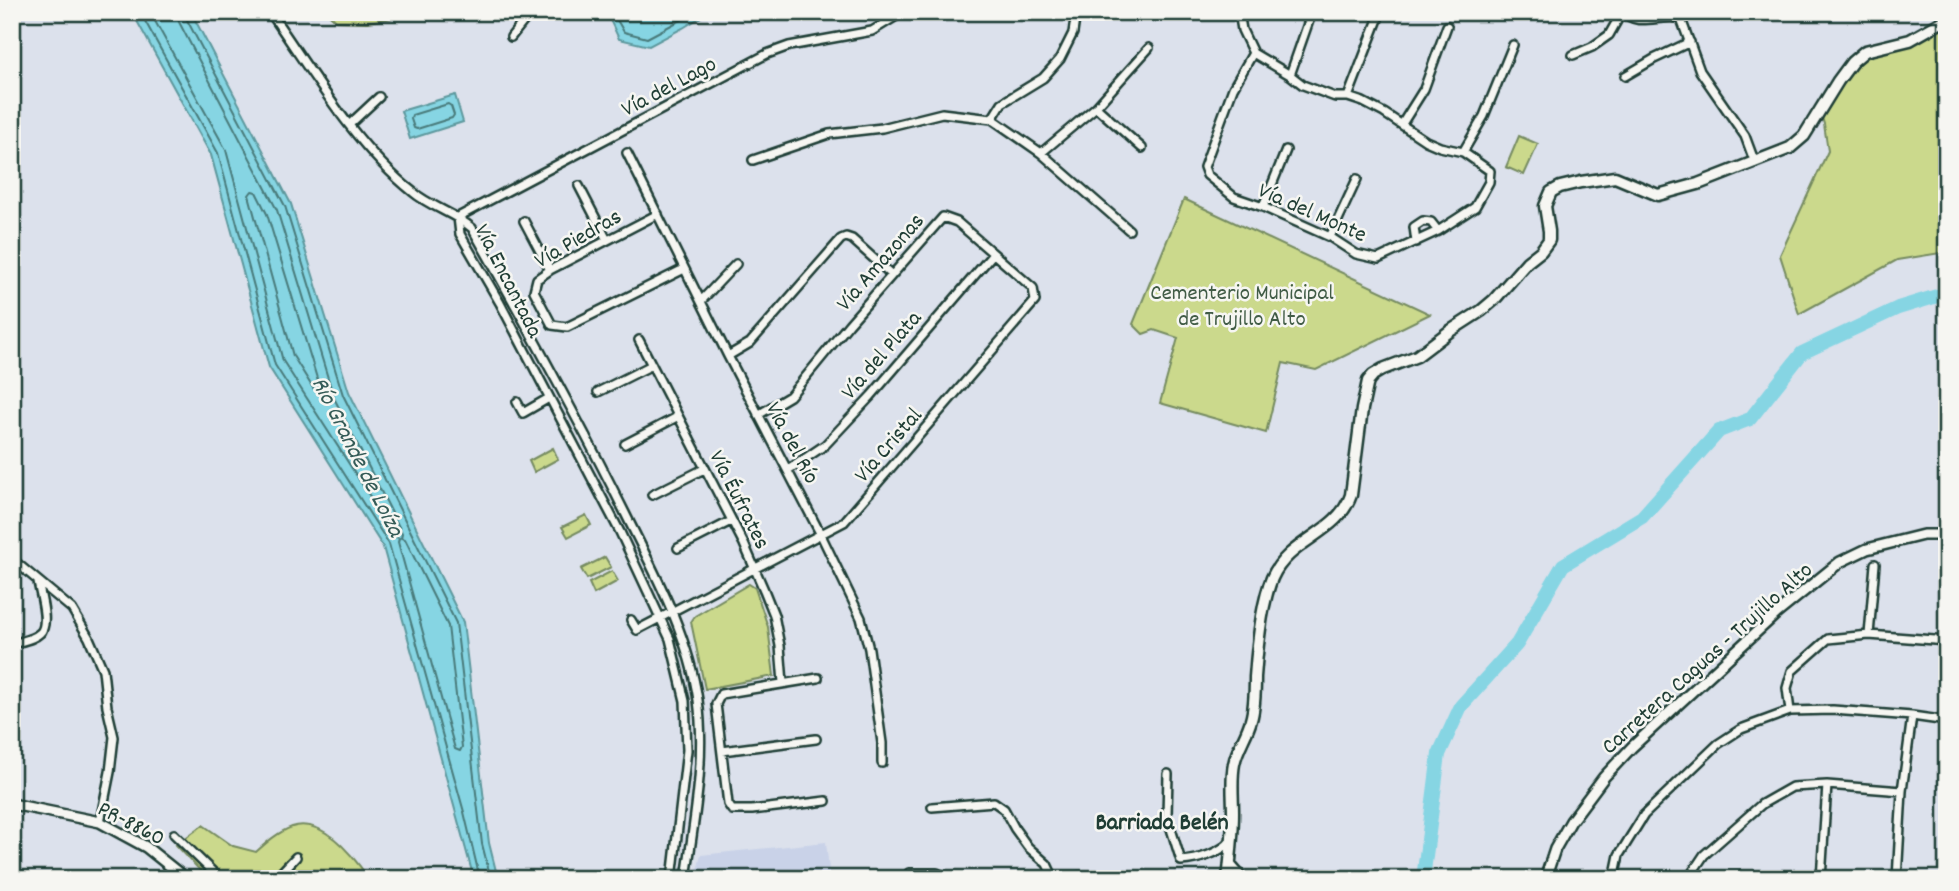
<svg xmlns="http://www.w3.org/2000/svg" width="1959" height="891" font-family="Dekko,sans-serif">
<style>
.built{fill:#c9d2e8}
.green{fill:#cbd98c;stroke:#758b60;stroke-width:2}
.water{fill:#86d5e3;stroke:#5d989d;stroke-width:2}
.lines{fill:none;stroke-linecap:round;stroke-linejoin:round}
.shore{stroke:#487a7a;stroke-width:2}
.river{stroke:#86d5e3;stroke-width:14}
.minor-casing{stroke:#1f3d34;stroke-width:12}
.tertiary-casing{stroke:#1f3d34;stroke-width:14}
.secondary-casing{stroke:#1f3d34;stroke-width:15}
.minor{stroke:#f6f6f2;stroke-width:7}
.tertiary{stroke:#f6f6f2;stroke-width:9}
.secondary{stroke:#f6f6f2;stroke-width:10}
.labels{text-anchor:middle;stroke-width:5;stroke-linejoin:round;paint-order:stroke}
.street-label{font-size:23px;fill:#1f3d34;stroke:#f6f6f2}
.park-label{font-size:23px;fill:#415c46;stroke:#f6f6f2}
.water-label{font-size:24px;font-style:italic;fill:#345b57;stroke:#f6f6f2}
.neighbourhood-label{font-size:24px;font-weight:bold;fill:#1f3d34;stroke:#f6f6f2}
</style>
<rect width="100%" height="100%" fill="#dce1ec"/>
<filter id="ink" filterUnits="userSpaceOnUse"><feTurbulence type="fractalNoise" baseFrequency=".0143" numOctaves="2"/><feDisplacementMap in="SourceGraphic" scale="14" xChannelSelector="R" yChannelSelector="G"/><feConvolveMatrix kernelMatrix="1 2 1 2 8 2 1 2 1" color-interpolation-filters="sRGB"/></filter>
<g filter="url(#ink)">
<!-- built -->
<path class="built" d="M826,842L830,879H695L701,855Z"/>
<!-- green -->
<path class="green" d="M329,12H433L367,22L336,21L329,14Z
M1947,24V252L1897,260L1799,314L1780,255L1828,151L1824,124L1822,118L1852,67L1869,53L1910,44Z
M1519,136L1538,144L1524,175L1506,167Z
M1184,199L1430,314L1316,370L1283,363L1266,433L1160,403L1178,338L1154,330L1143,334L1133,324Z
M553,448L558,459L534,472L529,461Z
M586,515L591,525L568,537L562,527Z
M605,557L611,567L587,579L581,569Z
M612,571L618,581L594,594L589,583Z
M749,584L755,588L768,627L774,676L705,689L691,622L695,616Z
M203,825L233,846L256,852C266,843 278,832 292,827C323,817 354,857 369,879H208L176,845Z"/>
<!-- water -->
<path class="water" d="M132,12H191L291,204L349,392L463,622L489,843L498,879H474L383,547L269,367L211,155Z
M612,12H709L683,28L649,46L619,39L610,20Z
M455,95L463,122L410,139L401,111Z"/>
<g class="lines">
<!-- shore -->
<path class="shore" d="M140,12L218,153L275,365L389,544L464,812L480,879
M150,12L226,150L283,361L396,537L399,538L398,542L455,749L460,751L462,747L448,626L405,539L401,538L402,533L334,398L277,210L179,22L177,12
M186,12V18L285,206L343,395L456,623L482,844L491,879
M618,12L617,20L624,32L647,38L696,12
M448,104L451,106L454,115L452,118L417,129L414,128L411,119L412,115Z
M252,191L256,192L267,214L319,385L317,390L313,388L293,356L249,195Z"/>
<!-- river -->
<path class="river" d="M1423,879L1439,754L1461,706L1517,644L1563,565L1642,517L1719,431L1750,419L1802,353L1898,308L1947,293"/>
<defs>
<path id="minor" d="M270,12C312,72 356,147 413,192C429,206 454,213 472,228C525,322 577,416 625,513C654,572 688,633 698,700C706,759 694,820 686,879
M1239,12L1242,30L1253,53L1290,75L1303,85L1335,97H1348L1363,102L1384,113L1426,141L1440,147L1463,152L1490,171L1489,182L1475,207L1438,231L1378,259L1356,254L1330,237L1263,207L1234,197L1207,175L1204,167L1233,88L1253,53
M1624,12C1636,28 1664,13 1681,19L1700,71L1745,136L1755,163
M511,37L531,12
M1573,55L1592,47L1609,35L1622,12
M1290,75L1312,12
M1625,76L1654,59L1690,42
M1348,97L1380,14
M1096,107L1142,148
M992,119L1002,103L1043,78L1060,59L1073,33L1076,12
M350,124L379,97
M1402,124L1424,89L1447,26
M1463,152L1484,116L1513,45
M627,153L728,356L821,535L861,618L869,649L882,743V763
M1041,153L1096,107L1149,48
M753,160L829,134L882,128L942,113L992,119L1041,153L1129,230
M579,186L607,240
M1263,207L1286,150
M658,214L550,270L537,279L534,291L552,325L567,327L684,269
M458,217L460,234L500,303L620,532L670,639L685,701L687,750L672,879
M458,217L767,54L789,46L872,31L903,12
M524,221L550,270
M1330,237L1357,179
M1416,242L1414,227L1423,221L1431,222L1438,231
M701,301L736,264
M639,340L744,544L764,590L774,615L780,646L783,683
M728,356L750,343L841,239L846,237L852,239L892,275
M598,392L652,365
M517,402L523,413L549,398
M625,444L677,417
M788,470L825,445L871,396L993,254
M652,495L704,469
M678,548L731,521
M12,559L72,609L89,638L103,670L107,707L114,737L110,772L100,822
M631,620L637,630L844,522L1035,301L1033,288L957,222L943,217L849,324L790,396L758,415
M1869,635L1875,564
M12,644C21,641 33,640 40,633C50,625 40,594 38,582
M818,678L721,694L716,704L728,804L732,810H752L826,801
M1790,711L1787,688L1792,671L1828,639L1869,635L1947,641
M722,751L816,739
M1168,774L1167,816L1181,861C1197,860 1222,853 1231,840
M932,807L994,802L1004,809L1015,829L1028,847L1047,864L1054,879
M174,834L220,879
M1230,863L1244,879
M909,873H937L951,879
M275,879L296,857
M1073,879L1079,876
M1614,879L1619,855L1644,815L1718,744L1741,729L1790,711L1833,710L1912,716L1947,721
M1688,879L1704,855L1762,804L1792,787L1827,785L1902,791
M1821,879L1827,785
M1897,879L1902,791L1912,716"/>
<path id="tertiary" d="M12,804L100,822L146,847L186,879
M1545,879L1555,849L1571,821L1604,777L1632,747L1777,613L1840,562L1867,549L1923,535H1947"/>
<path id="secondary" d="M1227,879L1229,871C1231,851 1233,832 1233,812C1233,797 1231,779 1234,764C1237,748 1247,735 1251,720C1255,707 1255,691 1255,677C1257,650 1262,602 1272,578C1289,539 1338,534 1351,495L1362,409L1368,381L1373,375L1383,369L1417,356L1450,331L1481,311L1494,300L1527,262L1541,251L1549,240V231L1545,206L1551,192L1560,187L1581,182L1615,177L1658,195L1698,184L1790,148L1804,136L1838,81L1852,62L1865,51L1910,40L1947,19"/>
</defs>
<!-- minor casing -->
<use href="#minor" class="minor-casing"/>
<!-- tertiary casing -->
<use href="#tertiary" class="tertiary-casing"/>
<!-- secondary casing -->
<use href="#secondary" class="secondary-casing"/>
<!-- minor -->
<use href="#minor" class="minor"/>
<!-- tertiary -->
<use href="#tertiary" class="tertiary"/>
<!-- secondary -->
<use href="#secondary" class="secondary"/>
</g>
</g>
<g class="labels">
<!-- street labels -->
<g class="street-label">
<text transform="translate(668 85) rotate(-28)" y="8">Vía del Lago</text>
<text transform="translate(1313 211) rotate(24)" y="8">Vía del Monte</text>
<text transform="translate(577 237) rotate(-30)" y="8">Vía Piedras</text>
<text transform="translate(879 261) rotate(-49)" y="8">Vía Amazonas</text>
<text transform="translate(510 280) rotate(63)" y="8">Vía Encantada</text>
<text transform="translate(880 354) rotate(-49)" y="8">Vía del Plata</text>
<text transform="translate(794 442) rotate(62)" y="8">Vía del Río</text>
<text transform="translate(887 444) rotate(-49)" y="8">Vía Cristal</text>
<text transform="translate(741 499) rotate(63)" y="8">Vía Éufrates</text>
<text transform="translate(1706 657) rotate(-42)" y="8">Carretera Caguas - Trujillo Alto</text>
<text transform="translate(132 822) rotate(27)" y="8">PR-8860</text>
</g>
<!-- park labels -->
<g class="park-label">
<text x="1242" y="299">Cementerio Municipal<tspan x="1242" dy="26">de Trujillo Alto</tspan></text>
</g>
<!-- water labels -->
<g class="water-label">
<text transform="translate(359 456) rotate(63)" y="8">Río Grande de Loíza</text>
</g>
<!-- neighbourhood labels -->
<g class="neighbourhood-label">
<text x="1162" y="829">Barriada Belén</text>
</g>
</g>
<!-- margin -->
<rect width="1959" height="891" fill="none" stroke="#f6f6f2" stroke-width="42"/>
<rect x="21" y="21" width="1917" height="849" fill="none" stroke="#1f3d34" stroke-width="2.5" filter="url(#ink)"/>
</svg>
